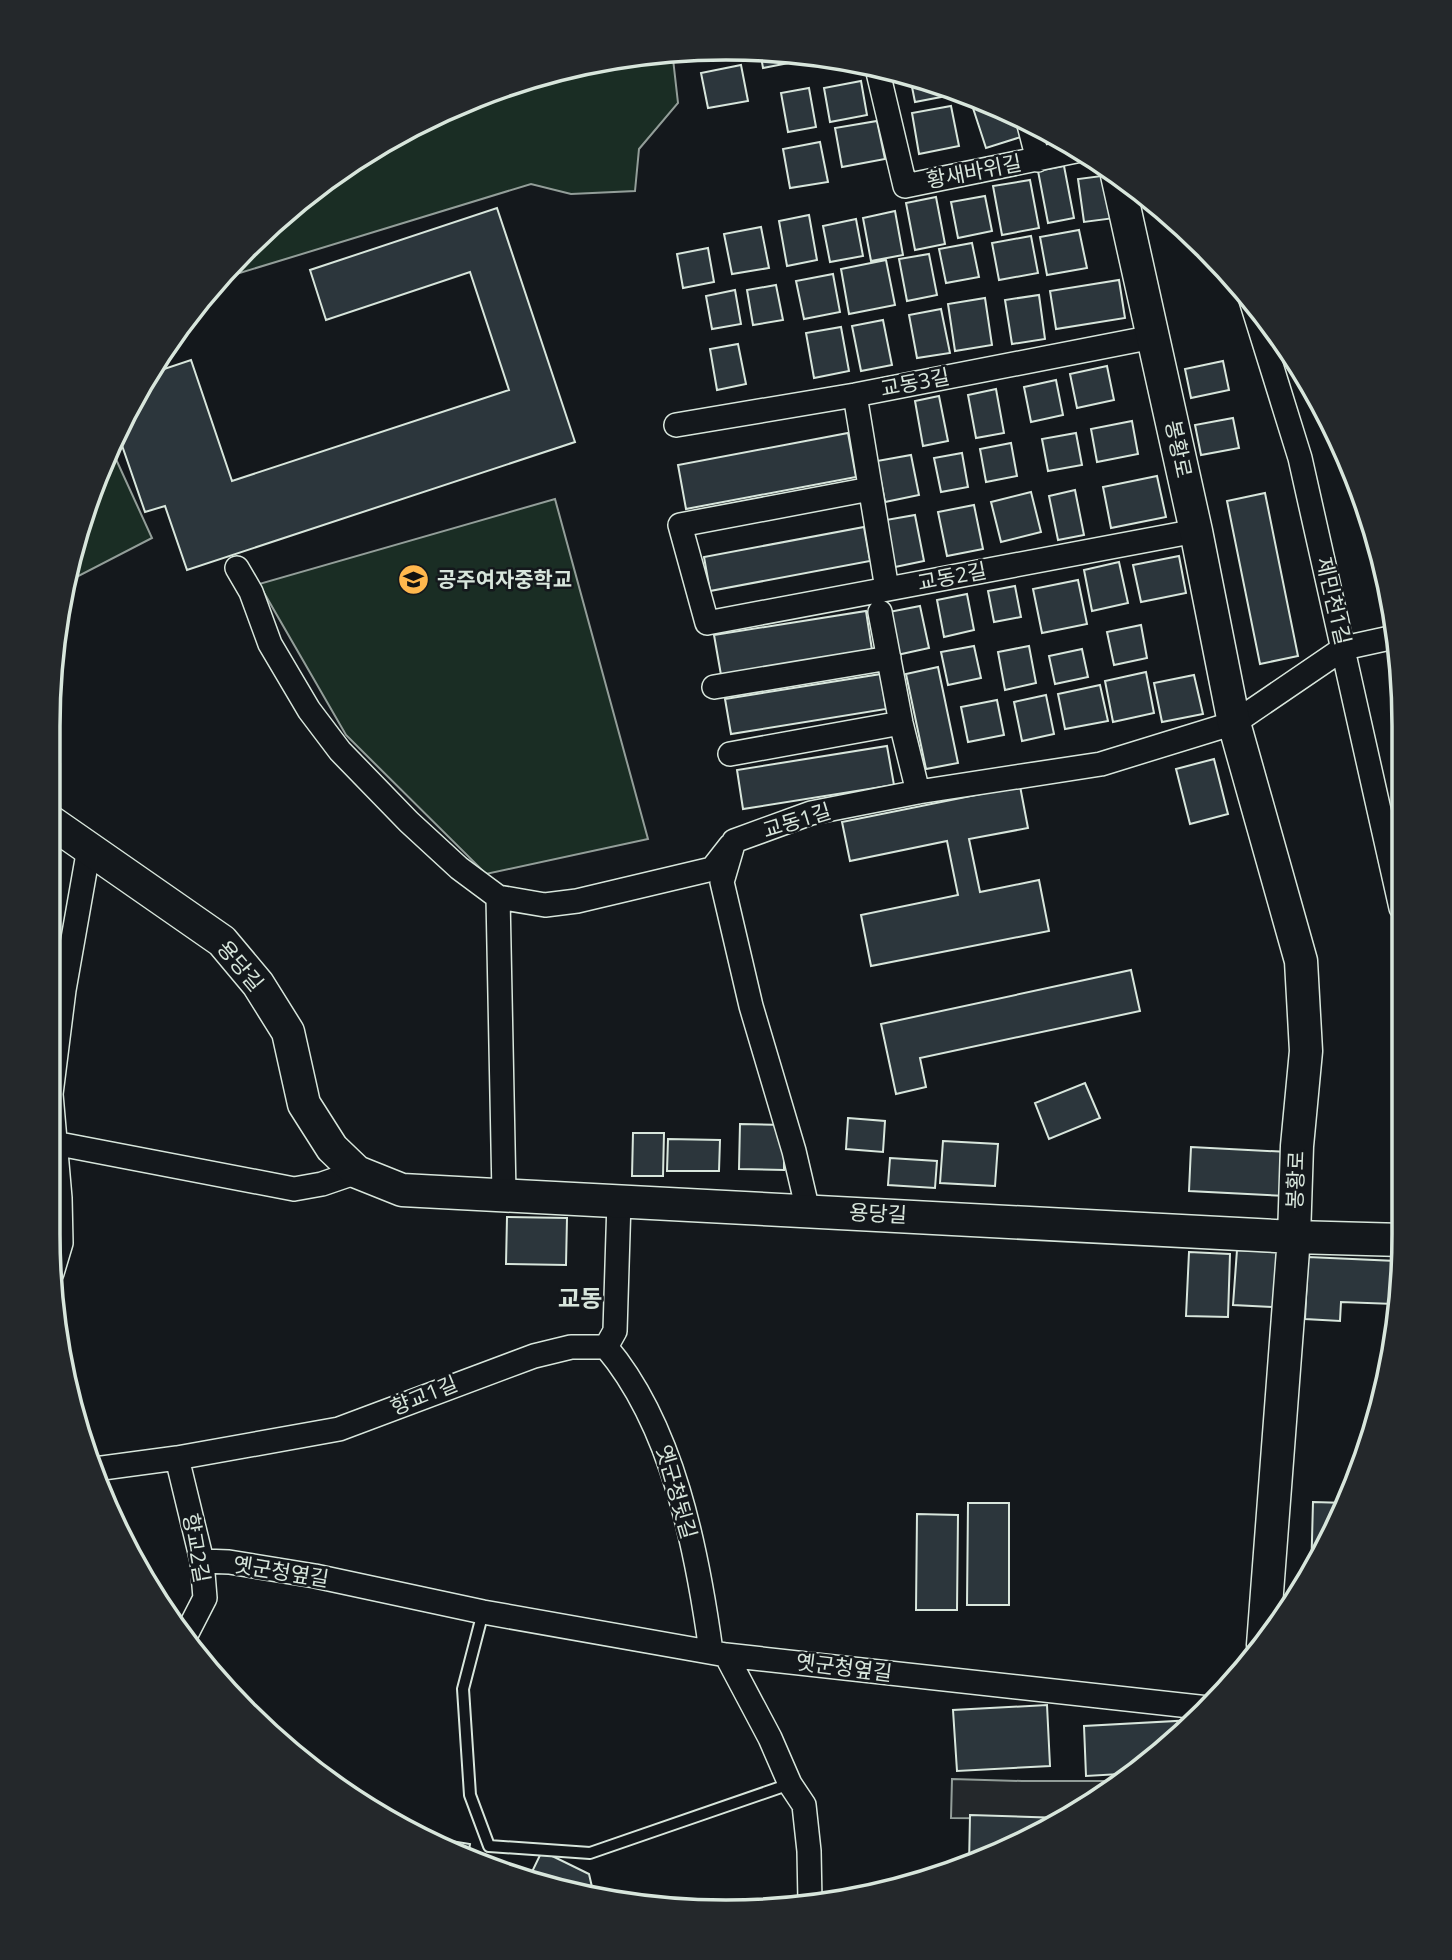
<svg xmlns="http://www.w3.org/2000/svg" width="1452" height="1960" font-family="'Open Sans','Noto Sans KR',sans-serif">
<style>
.green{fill:#1a2d24;stroke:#939e99;stroke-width:2}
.parking{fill:#24282b;stroke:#939e99;stroke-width:2}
.building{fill:#2c363c;stroke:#d8e6dc;stroke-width:2}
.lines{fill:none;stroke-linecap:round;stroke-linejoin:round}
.lane-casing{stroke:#d8e6dc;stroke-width:14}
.street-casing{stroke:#d8e6dc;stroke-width:26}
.secondary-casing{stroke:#d8e6dc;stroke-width:35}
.path{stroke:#9da8a2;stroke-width:4.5;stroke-dasharray:5 3.5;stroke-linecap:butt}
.lane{stroke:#14181c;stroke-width:10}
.street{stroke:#14181c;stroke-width:23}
.secondary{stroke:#14181c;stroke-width:32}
.labels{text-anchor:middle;stroke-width:5;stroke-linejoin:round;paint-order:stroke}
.street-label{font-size:21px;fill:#d8e6dc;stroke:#14181c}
.poi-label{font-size:21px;font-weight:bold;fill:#d8e6dc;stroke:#14181c;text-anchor:start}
.quarter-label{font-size:24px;font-weight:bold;fill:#d8e6dc;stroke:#14181c}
.rim{fill:none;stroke:#d8e6dc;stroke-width:3.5}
</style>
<rect width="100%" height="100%" fill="#14181c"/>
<!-- green -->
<path class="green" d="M672,50L678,103L639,149L635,191L571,194L531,184L230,276L313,187L426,117L551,70Z
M110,446L152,538L65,583L70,551Z
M555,499L648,839L486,874L346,735L259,584Z"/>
<!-- parking -->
<path class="parking" d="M952,1779L1022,1781H1124L1090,1801H1083V1805L1059,1819L951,1818Z"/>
<!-- building -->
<path class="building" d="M760,51L798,53L799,61L763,68Z
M741,65L748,101L708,108L701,73Z
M914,76L945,83L962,93L915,102L910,77Z
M861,81L867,115L830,122L824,88Z
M809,88L816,127L788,132L781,93Z
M984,102L1018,117L1024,136L986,148L972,105Z
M951,106L959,146L919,154L912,113Z
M877,121L885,159L842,167L835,128Z
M820,142L828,182L790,188L783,149Z
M1064,166L1074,218L1048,223L1038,171Z
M1109,175L1115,218L1084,222L1078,179Z
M1030,180L1039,228L1002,235L993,186Z
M985,196L992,231L958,238L951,202Z
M936,197L945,244L915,250L906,203Z
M497,208L575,442L187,570L165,506L145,512L116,428L146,375L191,360L232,481L509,390L470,272L326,320L310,270Z
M895,211L903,255L871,261L863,218Z
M809,215L817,260L787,266L779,221Z
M856,219L863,256L830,262L823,226Z
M761,227L769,268L732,274L724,234Z
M1079,230L1087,268L1047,275L1040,237Z
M1031,236L1038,273L999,280L992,243Z
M972,243L979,277L946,283L939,249Z
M708,248L714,282L683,288L677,254Z
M929,254L937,295L907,301L899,259Z
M886,260L895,305L849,314L841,269Z
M833,274L840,312L804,319L796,281Z
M1119,280L1125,318L1056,329L1050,291Z
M776,285L783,320L753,325L747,290Z
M735,290L741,324L712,329L706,296Z
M1039,295L1045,339L1012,344L1005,300Z
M985,298L992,345L955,351L948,304Z
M941,309L950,353L917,358L909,315Z
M883,320L892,365L861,371L852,326Z
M841,327L849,371L814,378L806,333Z
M738,344L746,384L717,390L710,349Z
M1223,361L1229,390L1191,398L1185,369Z
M1107,366L1114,400L1077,408L1070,374Z
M1056,380L1063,415L1031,422L1024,387Z
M996,389L1004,433L976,438L968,395Z
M939,396L948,441L923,446L915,401Z
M1233,418L1239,448L1201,455L1195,425Z
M1132,421L1138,454L1097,462L1091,429Z
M848,433L856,477L686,509L678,465Z
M1076,433L1082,465L1048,471L1042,439Z
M1011,443L1017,476L986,482L980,449Z
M962,453L968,487L941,492L934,458Z
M911,455L919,495L885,502L877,461Z
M1157,476L1166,517L1111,528L1103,487Z
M1075,490L1084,535L1058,540L1049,496Z
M1031,492L1041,532L1001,542L991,502Z
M1265,493L1298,656L1260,664L1227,501Z
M974,505L983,549L947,556L938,512Z
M915,515L924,561L895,567L886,520Z
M864,527L870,561L710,591L704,557Z
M1179,556L1186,593L1141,602L1133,565Z
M1119,562L1128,603L1092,611L1084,570Z
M1078,580L1087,624L1042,633L1033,589Z
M1015,586L1021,617L994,622L988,591Z
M967,594L974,630L944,637L937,600Z
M920,606L929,648L897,655L889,612Z
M866,611L872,650L721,675L714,635Z
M1141,625L1147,658L1114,665L1107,632Z
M974,646L981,678L948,685L941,652Z
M1029,646L1036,683L1005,690L998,652Z
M1082,649L1088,677L1055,684L1049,656Z
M938,667L958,763L926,769L906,674Z
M1146,672L1154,713L1113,722L1105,681Z
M881,674L886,709L731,734L725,699Z
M1194,675L1203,714L1162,722L1154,683Z
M1100,685L1108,721L1065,729L1058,694Z
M1046,695L1054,734L1022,741L1014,702Z
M997,700L1004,735L968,742L961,707Z
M887,746L894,785L743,809L737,770Z
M1214,759L1228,814L1190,824L1176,769Z
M1020,786L1028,828L969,839L980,892L1039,880L1049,931L871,966L861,915L958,895L947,841L850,861L842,822Z
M1131,970L1140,1011L920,1058L926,1087L896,1094L881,1024Z
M1085,1083L1100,1118L1049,1139L1035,1103Z
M848,1118L885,1121L883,1152L846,1149Z
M740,1124L784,1125V1170L739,1169Z
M633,1133H664L663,1176H632Z
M668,1139L720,1140L719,1171H667Z
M943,1141L998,1144L995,1186L940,1183Z
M1191,1147L1289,1152L1286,1196L1189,1191Z
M890,1158L937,1161L935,1188L888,1185Z
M507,1217L567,1218L566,1265L506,1264Z
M1237,1250L1277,1252L1274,1307L1233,1305Z
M1189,1252L1230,1254L1228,1317L1186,1316Z
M1308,1257L1396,1261L1394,1304L1341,1302L1340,1321L1305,1319Z
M1313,1502L1346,1503L1311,1577Z
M968,1503H1009V1605H967Z
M917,1514L958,1515L957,1610H916Z
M1047,1705L1050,1766L957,1771L953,1710Z
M1195,1720L1138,1773L1086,1776L1084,1726Z
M970,1815L1060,1818L985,1861L969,1865Z
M415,1835L470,1844L468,1857L425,1843Z
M542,1851L589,1874L595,1900L529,1878Z"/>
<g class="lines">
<defs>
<path id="lane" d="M483,1612L463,1689L470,1795L489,1846L590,1853L790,1784"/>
<path id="street" d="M877,68L905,186L1081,150
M1028,121L1038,160
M1250,297L1300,458L1401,908
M855,395L887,589
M676,425L855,395L1153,337
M870,489L680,525L707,623L1196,531
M237,568L251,592L270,644L309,710L340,751L409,822L459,868L498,897L545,905L577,901L712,869L730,846
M880,612L901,723L918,792
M714,687L889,658
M730,754L901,723
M498,897L504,1194
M54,1143L294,1189L322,1184L357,1172
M808,1211L794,1151L751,1006L722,882L734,841L811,813L918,792L1101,764L1234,723L1344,648L1399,636
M52,1273L61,1243L60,1198L51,1094L64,990L89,848
M606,1347C673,1426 697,1550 711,1651
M606,1347L615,1331L619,1201
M177,1458L202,1561L205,1598L186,1635
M95,1469L177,1458L339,1429L534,1356L571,1347H606
M202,1561L229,1562L315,1576L483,1612L726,1655L1208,1708
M726,1655L770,1738L790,1784L804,1805L809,1851L810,1902"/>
<path id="secondary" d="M1117,175L1196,531L1234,723L1301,961L1306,1051L1297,1146L1294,1237L1263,1645
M48,820L222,941L258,984L288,1032L304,1104L332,1148L357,1172L402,1190L1294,1237L1403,1240"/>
</defs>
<!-- lane casing -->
<use href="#lane" class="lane-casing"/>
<!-- street casing -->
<use href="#street" class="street-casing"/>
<!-- secondary casing -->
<use href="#secondary" class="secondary-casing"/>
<!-- path -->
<path class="path" d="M1343,449L1359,488"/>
<!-- lane -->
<use href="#lane" class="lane"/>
<!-- street -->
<use href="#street" class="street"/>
<!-- secondary -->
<use href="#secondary" class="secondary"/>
</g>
<!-- icons -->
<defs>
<symbol id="school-disc" viewBox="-11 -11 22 22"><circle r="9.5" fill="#ffb74d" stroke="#14181c"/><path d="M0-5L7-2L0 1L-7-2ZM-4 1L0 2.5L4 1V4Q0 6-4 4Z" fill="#111"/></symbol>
</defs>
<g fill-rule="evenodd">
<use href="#school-disc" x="396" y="562" width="35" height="35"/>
</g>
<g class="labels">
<!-- street labels -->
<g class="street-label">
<text transform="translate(974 172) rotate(-11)" y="7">황새바위길</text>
<text transform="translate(915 383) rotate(-11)" y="7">교동3길</text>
<text transform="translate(1178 449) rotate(78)" y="7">봉황로</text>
<text transform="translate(952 577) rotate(-11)" y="7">교동2길</text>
<text transform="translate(1333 601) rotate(77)" y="7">제민천1길</text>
<text transform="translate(797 821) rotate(-17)" y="7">교동1길</text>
<text transform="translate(240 966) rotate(50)" y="7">용당길</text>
<text transform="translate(1296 1180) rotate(-88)" y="7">봉황로</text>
<text transform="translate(878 1214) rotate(3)" y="7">용당길</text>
<text transform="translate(424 1396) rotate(-22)" y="7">향교1길</text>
<text transform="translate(676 1492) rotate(74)" y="7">옛군청뒷길</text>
<text transform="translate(196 1548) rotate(80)" y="7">향교2길</text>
<text transform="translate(281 1572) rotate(9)" y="7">옛군청옆길</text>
<text transform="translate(844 1668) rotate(7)" y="7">옛군청옆길</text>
</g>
<!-- poi labels -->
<g class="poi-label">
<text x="437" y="587">공주여자중학교</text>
</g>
<!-- quarter labels -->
<g class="quarter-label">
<text x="580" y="1307">교동</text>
</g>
</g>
<!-- crop -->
<path d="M0 0H1452V1960H0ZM726 60H726A666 666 0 0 1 1392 726V1234A666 666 0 0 1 726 1900H726A666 666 0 0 1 60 1234V726A666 666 0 0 1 726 60Z" fill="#24282b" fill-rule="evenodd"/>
<path class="rim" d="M726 60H726A666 666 0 0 1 1392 726V1234A666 666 0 0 1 726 1900H726A666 666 0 0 1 60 1234V726A666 666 0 0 1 726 60Z"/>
</svg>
